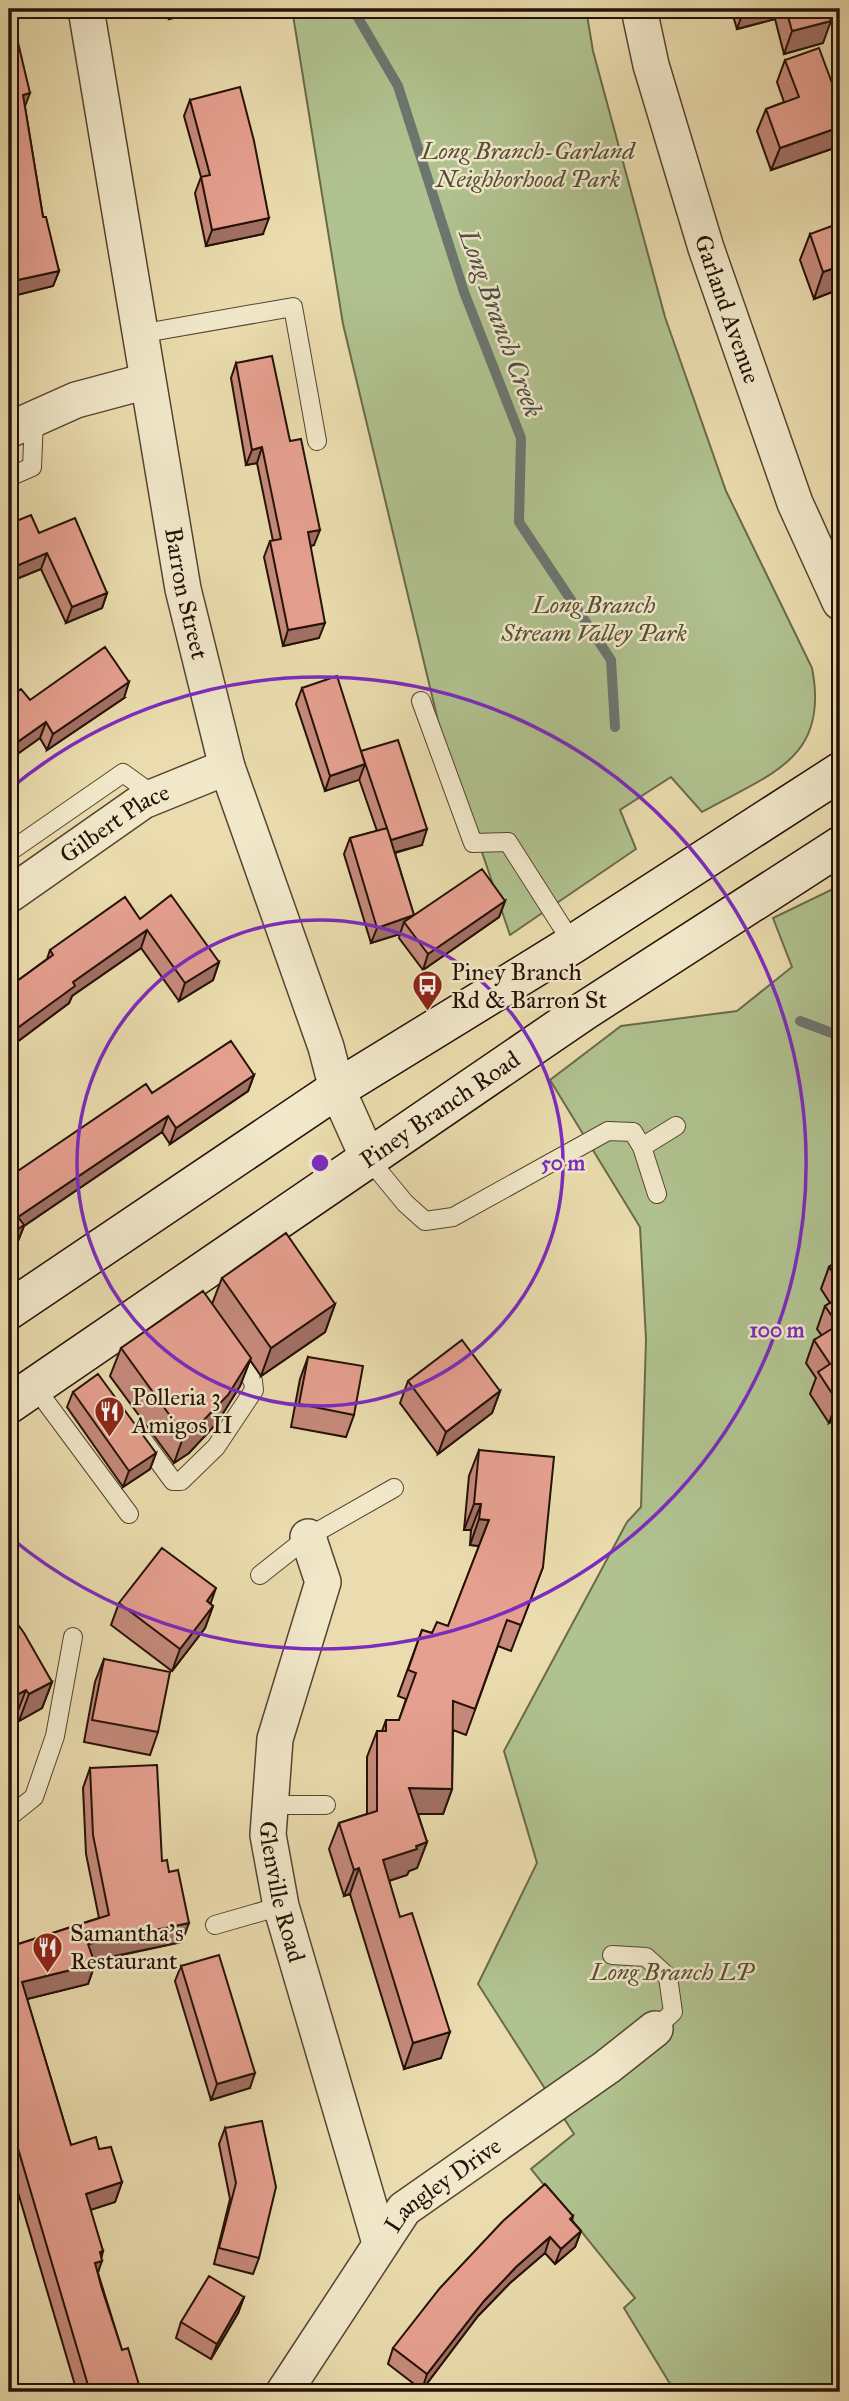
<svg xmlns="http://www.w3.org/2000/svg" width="849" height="2401" font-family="'IM FELL Great Primer',serif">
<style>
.green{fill:#b0c28f;stroke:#6a6a4b;stroke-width:2}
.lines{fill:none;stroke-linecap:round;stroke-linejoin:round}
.stream{stroke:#6c766f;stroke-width:10}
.service-casing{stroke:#564431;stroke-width:20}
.minor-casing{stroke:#564431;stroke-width:38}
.secondary-casing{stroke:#251107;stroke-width:41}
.service{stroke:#f1e8ca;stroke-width:18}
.minor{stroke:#f1e8ca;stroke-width:35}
.secondary{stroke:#f1e8ca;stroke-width:38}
.wall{fill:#c68a7c;stroke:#251107;stroke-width:2}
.shaded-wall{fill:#a17065;stroke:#251107;stroke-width:2}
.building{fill:#e6a090;stroke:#251107;stroke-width:2}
.ring{fill:none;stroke:#7b2cbf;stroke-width:3.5}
.labels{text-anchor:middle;stroke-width:5;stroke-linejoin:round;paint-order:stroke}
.park-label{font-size:24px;font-style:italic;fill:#564f37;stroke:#f1e8ca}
.street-label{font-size:24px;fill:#251107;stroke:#f1e8ca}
.poi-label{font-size:24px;fill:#251107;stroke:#f1e8ca;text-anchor:start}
.water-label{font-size:26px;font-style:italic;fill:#4e4c44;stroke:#f1e8ca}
.centre{fill:#7b2cbf;stroke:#f1e8ca;stroke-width:3.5}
.ring-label{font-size:21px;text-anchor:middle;font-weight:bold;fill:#7b2cbf;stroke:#f1e8ca;stroke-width:5;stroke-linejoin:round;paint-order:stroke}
</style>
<rect width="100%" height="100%" fill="#eadcae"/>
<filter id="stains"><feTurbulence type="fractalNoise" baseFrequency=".00286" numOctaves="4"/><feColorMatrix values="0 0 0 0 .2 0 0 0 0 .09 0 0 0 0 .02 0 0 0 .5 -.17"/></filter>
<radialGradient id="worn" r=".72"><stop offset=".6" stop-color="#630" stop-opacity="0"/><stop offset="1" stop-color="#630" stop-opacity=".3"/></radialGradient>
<!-- green -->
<path class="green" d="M292,9H586L593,51L665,317L726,491L812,668C830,760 769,774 702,812L671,777L620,810L636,849L510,935L439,725L343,324Z
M837,887L840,891V2392H675L624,2308L635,2298L531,2169L574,2134L478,1984L537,1863L504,1751L627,1522L641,1507L646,1339L640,1227L550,1080L621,1026L737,1011L792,967L773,918Z"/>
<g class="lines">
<!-- stream -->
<path class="stream" d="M353,9L398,86L464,292L521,438L519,522L611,660L615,727
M800,1021L840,1036"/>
<defs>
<path id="service" d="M139,334L293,307L317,441
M9,477L32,467L34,419
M421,701L473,843L508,842L573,944
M9,852L123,773L155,796
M642,1147L676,1126
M368,1158L405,1203L425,1221L453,1217L608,1131L633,1132L642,1147L657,1194
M34,1386L129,1514
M140,1436L173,1481H181L216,1447L254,1390L253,1381L233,1354
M260,1575L308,1537L394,1488
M270,1805H326
M9,1817L34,1797L55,1736L73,1637
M215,1925L281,1906
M612,1955L646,1957L668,1977L673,2012L655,2029"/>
<g id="minor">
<path id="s1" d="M86,9L183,589L227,767L326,1047L337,1089L368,1158"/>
<path id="s2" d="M639,9L651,65L706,248L795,503L840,602"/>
<path d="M9,430L76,400L147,381"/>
<path id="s3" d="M9,895L143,801L227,767"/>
<path id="s4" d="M308,1537L323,1582L275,1739L268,1835L281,1906L380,2243"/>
<path id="s5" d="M284,2392L404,2209L607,2067L655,2029"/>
</g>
<g id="secondary">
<path d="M9,1310L337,1089L573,944L840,772"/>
<path id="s6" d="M9,1404L584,1011L840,846"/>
</g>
</defs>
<!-- service casing -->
<use href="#service" class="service-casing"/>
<!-- minor casing -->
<use href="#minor" class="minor-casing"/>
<!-- secondary casing -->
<use href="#secondary" class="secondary-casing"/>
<!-- service -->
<use href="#service" class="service"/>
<!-- minor -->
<use href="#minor" class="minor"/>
<!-- secondary -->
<use href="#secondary" class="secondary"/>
</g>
<!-- wall -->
<path class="wall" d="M9,9L43,217L59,271L53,286L9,297Z
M166,9H206L169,19Z
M731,9H828L823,43L784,54L775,19L737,29Z
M785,60L832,83L840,80V146L771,170L757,131L766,109L784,102L777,82Z
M190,100L263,234L206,246L195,193L201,177L184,116Z
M810,234L840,289L814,299L800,260Z
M236,363L314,545L310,546L319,638L283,646L264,557L270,541H273L257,463L246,465L231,378Z
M9,524L39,533L107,593L102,608L66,623L41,569L9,582Z
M302,688L361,751L422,845L395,853L414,916L505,901L499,917L423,970L399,938L400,934L371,943L344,854L350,838L377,831L359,779L325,791L296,704Z
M124,698L47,750L40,738L30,700Z
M140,919L219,962L213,980L179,1001L141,948L72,996L69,1003L9,1048V987L47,959L50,950Z
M254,1075L248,1091L170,1144L162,1132L24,1226L18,1241L9,1177L152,1093Z
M840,1259V1416L829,1423L810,1394L816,1378L806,1363L814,1340L822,1336L817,1329L825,1306L830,1303L821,1289L829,1267Z
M222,1278L335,1304L325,1332L261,1376L250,1360L240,1386L217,1423L189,1453L174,1463L110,1376L121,1348L212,1304Z
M308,1357L354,1415L346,1437L291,1427L300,1379Z
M408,1381L500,1391L492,1413L438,1454L400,1403Z
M73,1392L156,1453L150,1469L123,1487L67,1407Z
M479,1450L543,1567L511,1651L498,1646L466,1735L453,1730L452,1789L443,1814H418L427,1842L417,1868L409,1871L407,1875L389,1881L441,2058L404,2069L350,1894L344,1896L329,1849L339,1823L367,1814V1757L377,1731H382L386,1720H399L406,1699L398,1696L422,1630L432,1633L448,1626L479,1546L470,1545L471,1530H464L469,1476Z
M119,1603L210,1604L213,1606L205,1628L172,1671L111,1625Z
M9,1612L52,1682L42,1708L19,1721L16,1716L9,1720Z
M104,1659L158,1732L150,1755L84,1742L95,1682Z
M90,1768L162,1861L182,1942L94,1961L95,1964L88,1984L27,1999L71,2145L99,2149L122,2182L115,2202L90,2210L103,2251L98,2273L122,2350L139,2385L137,2392H77L9,2162V1947L99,1918L86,1854L83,1788Z
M840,1938V1960L835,1958Z
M181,1966L250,2088L211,2100L175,1981Z
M225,2128L259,2258L253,2274L214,2264L230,2199L219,2144Z
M573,2216L572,2221L581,2231L575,2247L555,2264L545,2253L510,2283L478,2316L422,2390L388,2364L393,2348Z
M244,2297L238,2313L211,2359L176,2338L181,2322Z"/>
<!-- shaded-wall -->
<path class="shaded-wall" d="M172,9H206L169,19Z
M744,9H778L775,19L737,29Z
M831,21L823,43L784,54L792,31Z
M30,93L24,109L23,95Z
M840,127V146L771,170L780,148Z
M269,218L263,234L206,246L212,230Z
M840,266V289L814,299L823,272Z
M59,271L53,286L9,297V293L13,281Z
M262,447L257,463L246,465L252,450Z
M320,530L314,545L302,548L308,532Z
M47,553L41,569L9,582V569Z
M107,593L102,608L66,623L72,607Z
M325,623L319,638L283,646L288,630Z
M129,682L124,698L47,750L53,734Z
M46,722L40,738L9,760V748Z
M365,764L359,780L325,791L330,776Z
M427,829L422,845L385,855L391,840Z
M505,901L499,917L423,970L428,954Z
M414,915L404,922L400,934L371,943L377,928Z
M147,930L141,948L72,996L69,1003L9,1048V1042L12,1032L73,982Z
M219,962L213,980L179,1001L185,983Z
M254,1075L248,1091L170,1144L176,1128Z
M168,1116L162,1132L24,1226L18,1241L9,1247V1235L18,1217Z
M335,1304L325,1332L261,1376L271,1348Z
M251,1358L240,1386L217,1423L189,1453L174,1463L184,1435Z
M500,1391L492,1413L438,1454L446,1432Z
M840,1399V1416L829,1423L837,1401Z
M156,1453L150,1469L123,1487L129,1471Z
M474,1504H481L471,1530H464Z
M479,1519L489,1520L479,1546L470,1545Z
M216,1588L208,1611L207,1601Z
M213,1606L205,1628L172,1671L180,1649Z
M52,1682L42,1708L19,1721L29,1694Z
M26,1690L16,1716L9,1720V1699Z
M409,1788L452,1789L443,1814H400Z
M427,1842L417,1868L409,1871L407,1875L373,1886L383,1860Z
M359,1868L350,1894L344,1896L354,1870Z
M189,1923L182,1942L81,1963L88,1944Z
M95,1964L88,1984L15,2002L22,1982Z
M450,2032L441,2058L404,2069L413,2043Z
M255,2073L250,2088L211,2100L217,2084Z
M122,2182L115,2202L78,2214L86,2194Z
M581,2231L575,2247L555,2264L561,2249Z
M550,2237L545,2253L510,2283L478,2316L422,2390L427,2374L484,2301L516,2267Z
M103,2251L99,2262L102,2261L95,2280L88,2283L100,2252Z
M244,2297L238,2313L211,2359L217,2344Z
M139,2385L137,2392H116Z"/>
<!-- building -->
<path class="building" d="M9,9H10L30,93L23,95L43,217H46L59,271L13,281L9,263Z
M786,9H828L831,21L792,31Z
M819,48L832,83L840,80V127L780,148L766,109L799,97L785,60Z
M240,87L254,141L269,218L212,230L201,177L210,175L190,100Z
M840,223V266L823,272L810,234Z
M272,356L290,441L301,439L320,530L308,532L325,623L288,630L270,541L281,539L262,447L252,450L236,363Z
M31,515L39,533L75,518L107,593L72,607L47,553L9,569V524Z
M105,647L129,682L53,734L46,722L9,748V697L21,689L30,700Z
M337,676L365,764L330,776L302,688Z
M398,740L427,829L391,840L361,751Z
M387,828L414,915L377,928L350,838Z
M482,869L505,901L428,954L404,922Z
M171,895L219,962L185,983L147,930L73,982L75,986L12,1032L9,1028V987L53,955L50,950L125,897L140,919Z
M231,1041L254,1075L176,1128L168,1116L18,1217L24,1225L9,1235V1177L146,1084L152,1093Z
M286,1233L335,1304L271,1348L222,1278Z
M840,1259V1283L829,1267Z
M203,1291L251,1358L228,1395L199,1425L184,1435L121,1348Z
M840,1297V1399L837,1401L818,1372L830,1364L814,1340L838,1325L825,1306Z
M462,1340L500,1391L446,1432L408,1381Z
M308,1357L363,1366L354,1415L299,1404Z
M98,1374L156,1453L129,1471L73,1392Z
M479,1450L554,1457L543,1567L521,1625L507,1620L475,1709L453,1701L452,1789L409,1788L427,1842L416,1846L417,1849L383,1860L400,1917L412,1913L450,2032L413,2043L359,1868L354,1870L339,1823L377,1811V1731H386V1720H399L416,1673L408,1670L422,1630L432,1633L437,1622L448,1626L489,1520L479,1519L481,1504H474Z
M162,1548L216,1588L207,1601L213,1606L180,1649L119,1603Z
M9,1612L24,1633L52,1682L29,1694L26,1690L9,1699Z
M104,1659L170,1672L158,1732L92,1720Z
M157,1765L162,1861L167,1860L169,1872L178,1870L189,1923L88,1944L95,1964L22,1982L71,2145L96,2137L99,2149L111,2147L122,2182L86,2194L103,2251L100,2252L102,2261L95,2263L102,2289L122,2350L128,2348L139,2385L116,2392H90L9,2118V2101L16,2099L9,2075V1947L109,1915L93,1835L90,1768Z
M219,1955L255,2073L217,2084L181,1966Z
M262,2121L276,2187L259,2258L219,2248L236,2183L225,2128Z
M545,2184L573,2216L570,2219L581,2231L561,2249L550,2237L516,2267L484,2301L427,2374L393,2348L440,2288L503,2221Z
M209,2276L244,2297L217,2344L181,2322Z"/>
<!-- distance rings -->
<g class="ring">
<circle cx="320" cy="1163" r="243"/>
<path d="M11 788A486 486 0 1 1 11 1538"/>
</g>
<!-- icons -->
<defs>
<symbol id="bus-pin" viewBox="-11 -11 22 30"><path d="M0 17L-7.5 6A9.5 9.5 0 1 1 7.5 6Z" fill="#8f2418" stroke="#f1e8ca"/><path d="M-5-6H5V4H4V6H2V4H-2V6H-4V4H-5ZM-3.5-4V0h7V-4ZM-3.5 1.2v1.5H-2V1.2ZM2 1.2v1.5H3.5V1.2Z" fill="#fff"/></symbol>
<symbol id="restaurant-pin" viewBox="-11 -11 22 30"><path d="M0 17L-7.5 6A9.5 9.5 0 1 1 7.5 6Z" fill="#8f2418" stroke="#f1e8ca"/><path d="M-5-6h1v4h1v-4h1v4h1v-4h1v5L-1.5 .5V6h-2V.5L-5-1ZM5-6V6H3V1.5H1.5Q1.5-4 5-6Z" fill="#fff"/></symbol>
</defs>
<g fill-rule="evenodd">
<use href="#bus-pin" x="410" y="968" width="35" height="47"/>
<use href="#restaurant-pin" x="92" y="1394" width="35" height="47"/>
<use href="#restaurant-pin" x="30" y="1930" width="35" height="47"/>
</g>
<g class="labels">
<!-- park labels -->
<g class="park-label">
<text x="528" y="159">Long Branch-Garland<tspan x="528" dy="28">Neighborhood Park</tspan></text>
<text x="594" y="613">Long Branch<tspan x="594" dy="28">Stream Valley Park</tspan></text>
<text x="672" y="1980">Long Branch LP</text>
</g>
<!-- street labels -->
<g class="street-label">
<text dy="8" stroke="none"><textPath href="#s2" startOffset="313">Garland Avenue</textPath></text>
<text dy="8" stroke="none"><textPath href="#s1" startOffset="593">Barron Street</textPath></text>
<text dy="8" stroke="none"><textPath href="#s3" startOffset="128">Gilbert Place</textPath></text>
<text dy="8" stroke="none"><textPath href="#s6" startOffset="522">Piney Branch Road</textPath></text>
<text dy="8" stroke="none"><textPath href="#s4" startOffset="366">Glenville Road</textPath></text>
<text dy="8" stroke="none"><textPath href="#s5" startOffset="264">Langley Drive</textPath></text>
</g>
<!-- poi labels -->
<g class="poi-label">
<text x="451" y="980">Piney Branch<tspan x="451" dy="28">Rd &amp; Barron St</tspan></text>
<text x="132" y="1405">Polleria 3<tspan x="132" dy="28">Amigos II</tspan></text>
<text x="70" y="1941">Samantha's<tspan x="70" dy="28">Restaurant</tspan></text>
</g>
<!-- water labels -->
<g class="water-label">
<text transform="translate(501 323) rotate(70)" y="9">Long Branch Creek</text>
</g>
</g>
<circle cx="320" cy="1163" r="10" class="centre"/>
<g class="ring-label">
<text x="563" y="1170">50 m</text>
<text x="777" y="1337">100 m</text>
</g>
<!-- margin -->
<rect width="849" height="2401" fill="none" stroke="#eadcae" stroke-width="35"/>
<rect x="10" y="10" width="828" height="2380" fill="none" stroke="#251107" stroke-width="3.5"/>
<rect x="18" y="18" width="814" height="2366" fill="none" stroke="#251107" stroke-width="2"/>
<rect width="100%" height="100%" filter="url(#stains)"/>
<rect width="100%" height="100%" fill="url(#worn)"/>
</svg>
